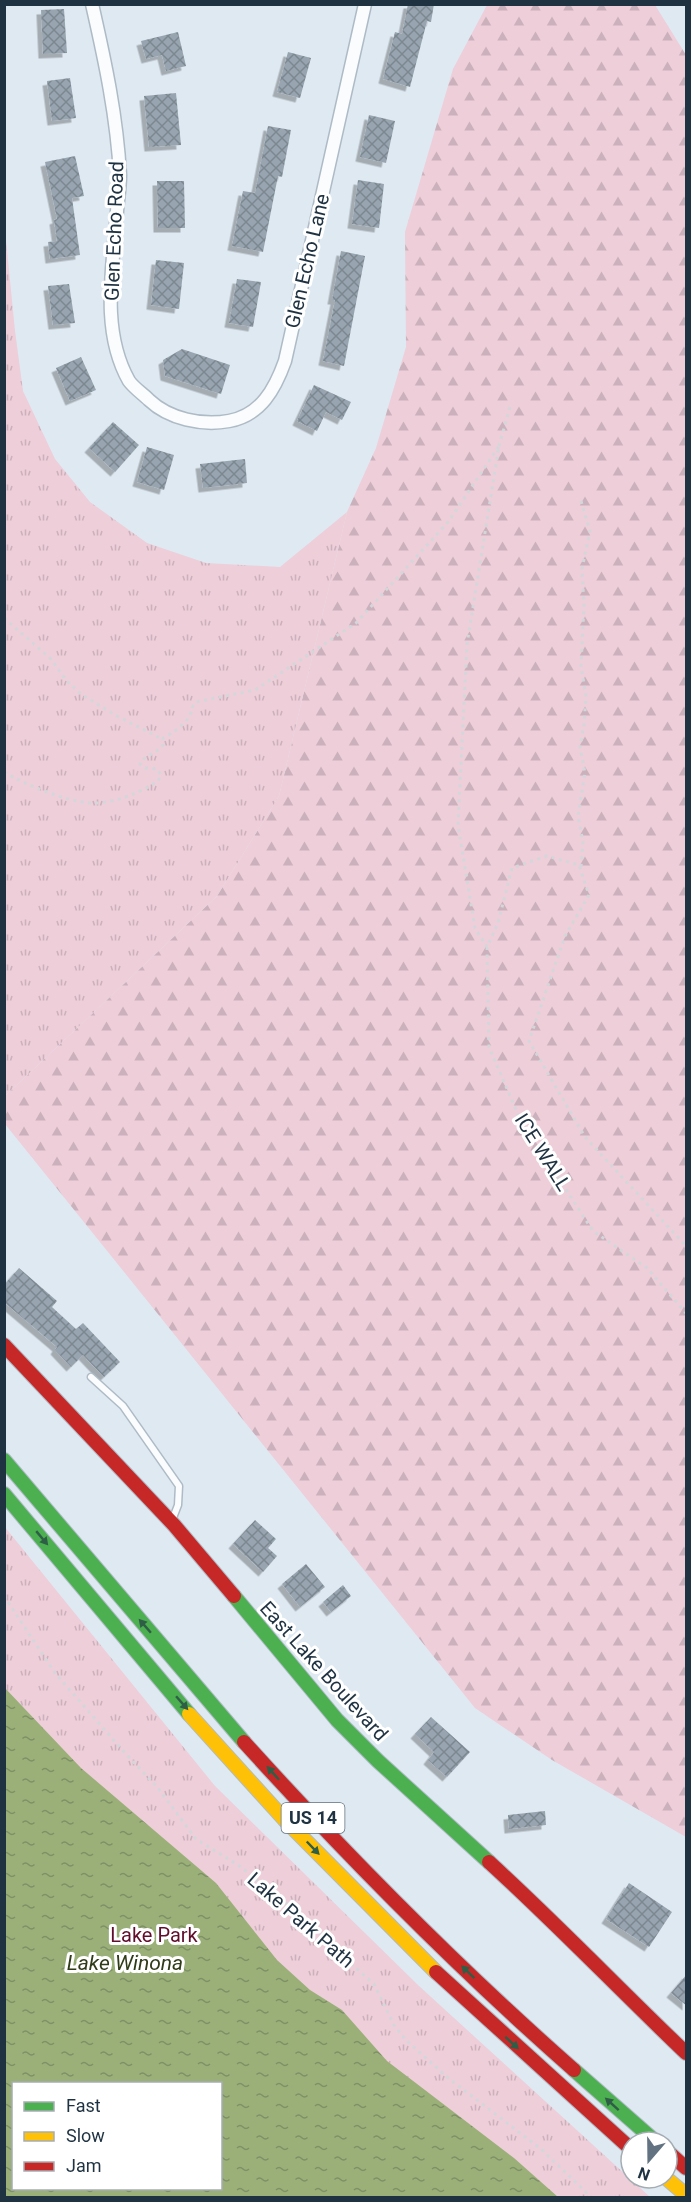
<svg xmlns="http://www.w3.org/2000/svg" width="691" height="2202" font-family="Roboto,sans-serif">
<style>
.forest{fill:url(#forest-firs)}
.park{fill:url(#park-tufts);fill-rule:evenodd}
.water{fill:url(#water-ripples);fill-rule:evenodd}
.building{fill:url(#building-cross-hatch);filter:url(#shadow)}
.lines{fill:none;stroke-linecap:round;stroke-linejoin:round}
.lane-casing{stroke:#aebbc6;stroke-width:9}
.street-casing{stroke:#aebbc6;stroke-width:15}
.fast-casing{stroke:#aebbc6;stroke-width:16}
.slow-casing{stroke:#aebbc6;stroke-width:16}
.jam-casing{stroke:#aebbc6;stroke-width:16}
.path{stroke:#d4d7da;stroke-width:3;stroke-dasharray:3 4.5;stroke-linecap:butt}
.lane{stroke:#fafcfd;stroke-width:6}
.street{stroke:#fafcfd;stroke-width:12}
.fast{stroke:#4caf50;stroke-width:14}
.slow{stroke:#ffc107;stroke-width:14}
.jam{stroke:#c62828;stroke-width:14}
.oneway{fill:#2f5e47}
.labels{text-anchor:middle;stroke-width:6;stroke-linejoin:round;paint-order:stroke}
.shield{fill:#fff;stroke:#62707b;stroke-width:1.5}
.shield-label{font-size:18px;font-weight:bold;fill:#1f3242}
.street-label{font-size:20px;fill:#1f3242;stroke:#fff}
.park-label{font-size:20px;fill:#610e2d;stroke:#fff}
.water-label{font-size:21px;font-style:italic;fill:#303b18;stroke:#fff}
</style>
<defs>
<pattern id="forest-firs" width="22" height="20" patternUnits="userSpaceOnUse" patternTransform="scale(1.5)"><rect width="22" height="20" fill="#edced9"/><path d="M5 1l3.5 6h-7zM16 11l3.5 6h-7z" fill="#cbb1bb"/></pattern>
<pattern id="park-tufts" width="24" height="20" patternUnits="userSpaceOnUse" patternTransform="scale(1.5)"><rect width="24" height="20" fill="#edced9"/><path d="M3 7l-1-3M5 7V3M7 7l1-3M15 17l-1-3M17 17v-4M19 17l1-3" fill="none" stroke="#cbb1bb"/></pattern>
<pattern id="water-ripples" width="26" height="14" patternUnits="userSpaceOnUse" patternTransform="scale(1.5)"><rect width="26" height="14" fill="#9bb079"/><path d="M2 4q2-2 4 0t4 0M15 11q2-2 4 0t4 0" fill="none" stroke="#7e9065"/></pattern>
<pattern id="building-cross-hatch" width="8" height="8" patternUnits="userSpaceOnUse" patternTransform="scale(1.5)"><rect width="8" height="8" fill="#98a5b0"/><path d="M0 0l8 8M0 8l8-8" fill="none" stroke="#7b8791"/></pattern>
<filter id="shadow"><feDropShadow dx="-4.5" dy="4.5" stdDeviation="0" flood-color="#0004"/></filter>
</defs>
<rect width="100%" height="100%" fill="#dfe9f2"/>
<!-- forest -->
<path class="forest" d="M487,5H655L686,55V1837L552,1760L475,1708L5,1124V1096L217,896L279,796L347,512L376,448L406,347L405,232L453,69Z"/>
<!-- park -->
<path class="park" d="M4,220L15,331L23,391L55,459L90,502L147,543L206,563L280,567L347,512L279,796L217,896L5,1096Z
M4,1526L215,1786L419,1986L650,2197H5ZM14,2084H220V2188H14Z"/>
<!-- water -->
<path class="water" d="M4,1687L81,1768L216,1883L277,1960L310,1990L342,2010L387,2061L514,2158L558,2197H5ZM14,2084H220V2188H14Z"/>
<!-- building -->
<path class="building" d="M408,4H434L431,22L427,21L410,87L383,79L395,32L402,34Z
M64,9L67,53L43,54L41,10Z
M178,32L186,66L166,71L162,55L146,59L141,41Z
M288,52L311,58L300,98L277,92Z
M70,78L76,118L52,121L47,81Z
M176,93L181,145L149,147L144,96Z
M369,115L395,121L386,163L360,157Z
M268,126L291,130L282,177L278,176L263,252L232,246L243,191L255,193Z
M75,156L84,196L72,198L80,255L50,259L48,242L57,241L54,220L57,219L45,162Z
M358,180L384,184L379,228L352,224Z
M157,181H184L185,228H158Z
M341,251L365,256L344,366L323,361L335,300H332Z
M156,260L184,263L179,309L151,305Z
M237,279L261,282L253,327L229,323Z
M69,284L75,323L53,325L48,286Z
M182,349L230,365L221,394L165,376L163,360Z
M81,357L96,390L70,401L56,368Z
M314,385L351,402L342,420L326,412L317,431L297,421Z
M113,422L139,445L115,472L89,448Z
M147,447L174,455L164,490L137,482Z
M245,459L247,483L203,488L200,464Z
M19,1268L57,1301L52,1307L76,1329L83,1323L120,1362L104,1377L83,1355L71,1367L55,1350L57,1347L4,1302V1285Z
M255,1520L276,1539L268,1548L277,1556L263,1572L233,1544Z
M306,1564L325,1587L300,1607L282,1584Z
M343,1585L351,1596L331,1612L323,1602Z
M431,1717L470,1752L447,1777L428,1760L434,1752L415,1734Z
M545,1811L546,1825L509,1829L508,1815Z
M629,1883L672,1912L649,1947L606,1919Z
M687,1974V2006L671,1993Z"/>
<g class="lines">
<defs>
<path id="lane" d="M91,1377L123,1406L179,1486L178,1505L173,1518"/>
<path id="street" d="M92,4C105,61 117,117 120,175C120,187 118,199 117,211C113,267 100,330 129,381C134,388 143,394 149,400C169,419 202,426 229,421C261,415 275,389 285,361L365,4"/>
<path id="fast" d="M4,1460L244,1742
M4,1494L189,1714
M234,1596L337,1720L378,1761L489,1862
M574,2070L656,2142"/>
<path id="slow" d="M189,1714L284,1819L436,1972
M666,2178L686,2195"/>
<path id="jam" d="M4,1345L174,1525L234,1596
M244,1742C348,1857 457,1967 574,2070
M489,1862C557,1924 620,1990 686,2053
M436,1972L631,2149
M667,2151L686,2168"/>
</defs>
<!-- lane casing -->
<use href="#lane" class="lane-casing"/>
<!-- street casing -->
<use href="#street" class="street-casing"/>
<!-- fast casing -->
<use href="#fast" class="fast-casing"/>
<!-- slow casing -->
<use href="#slow" class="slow-casing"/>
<!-- jam casing -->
<use href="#jam" class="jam-casing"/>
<!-- path -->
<path class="path" d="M499,446L510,407
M581,501L590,531L582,569L584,605L581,666L586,696L584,725L580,747L585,773L578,816L583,842L581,867
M4,618L51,659L66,680L81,694L115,715L162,739
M162,739C171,734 185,725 190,715C192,710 191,707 196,702L255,690L356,623L449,521L499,446L467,644L458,825L475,928L487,947L498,923L512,868L547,856L579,865L589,895L565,936L529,1041L585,1137L686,1246
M4,772C26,785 67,802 92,803C114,804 141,792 158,781L161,775L157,769L145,768L140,764C143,756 156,754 163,745L162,739
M487,947L489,1047L520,1119L593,1231L647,1268L686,1313
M4,1596L55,1673L125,1753L158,1788L196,1839L241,1867L310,1923L341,1955L374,1984L394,2025L405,2039L447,2077L541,2149L592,2198"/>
<!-- lane -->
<use href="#lane" class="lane"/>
<!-- street -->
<use href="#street" class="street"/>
<!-- fast -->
<use href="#fast" class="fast"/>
<!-- slow -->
<use href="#slow" class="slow"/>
<!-- jam -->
<use href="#jam" class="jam"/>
</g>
<!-- one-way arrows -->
<defs><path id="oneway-solid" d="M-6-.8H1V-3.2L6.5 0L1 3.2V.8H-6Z" transform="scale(1.5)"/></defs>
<g class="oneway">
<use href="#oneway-solid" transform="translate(42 1538) rotate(50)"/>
<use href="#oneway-solid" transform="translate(145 1626) rotate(-131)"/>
<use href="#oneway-solid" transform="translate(182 1703) rotate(49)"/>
<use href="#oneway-solid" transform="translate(273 1773) rotate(-132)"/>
<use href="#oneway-solid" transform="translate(313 1848) rotate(46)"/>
<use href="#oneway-solid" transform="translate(468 1972) rotate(-136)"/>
<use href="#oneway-solid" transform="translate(512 2043) rotate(42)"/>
<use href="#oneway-solid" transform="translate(612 2104) rotate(-138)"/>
</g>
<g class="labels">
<!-- shield labels -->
<rect class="shield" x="281.5" y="1803" width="63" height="30" rx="4.5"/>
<g class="shield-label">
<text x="313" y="1824">US 14</text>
</g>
<!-- street labels -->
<g class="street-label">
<text transform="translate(114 231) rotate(-88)" y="7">Glen Echo Road</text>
<text transform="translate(307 261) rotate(-77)" y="7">Glen Echo Lane</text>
<text transform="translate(543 1152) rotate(58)" y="7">ICE WALL</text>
<text transform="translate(324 1671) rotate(48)" y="7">East Lake Boulevard</text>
<text transform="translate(301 1920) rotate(41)" y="7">Lake Park Path</text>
</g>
<!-- park labels -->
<g class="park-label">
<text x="154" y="1942">Lake Park</text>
</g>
<!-- water labels -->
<g class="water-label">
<text x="125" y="1970">Lake Winona</text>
</g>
</g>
<!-- border -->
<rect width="691" height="2202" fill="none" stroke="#1f3242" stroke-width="12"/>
<!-- legend -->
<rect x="12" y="2082" width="210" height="108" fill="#ffffff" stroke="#a5adb3" stroke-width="1.5"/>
<rect x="24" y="2102" width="30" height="9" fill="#4caf50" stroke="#a5adb3" stroke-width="1.5"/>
<text x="66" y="2112" font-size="18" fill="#1f3242">Fast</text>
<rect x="24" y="2132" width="30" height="9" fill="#ffc107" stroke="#a5adb3" stroke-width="1.5"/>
<text x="66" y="2142" font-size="18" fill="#1f3242">Slow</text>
<rect x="24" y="2162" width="30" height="9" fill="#c62828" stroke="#a5adb3" stroke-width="1.5"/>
<text x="66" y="2172" font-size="18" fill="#1f3242">Jam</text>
<!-- north arrow -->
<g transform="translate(649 2160) rotate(200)"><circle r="28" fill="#ffffff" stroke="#a5adb3" stroke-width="1.5"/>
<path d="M0-4.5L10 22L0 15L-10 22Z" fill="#627280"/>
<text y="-9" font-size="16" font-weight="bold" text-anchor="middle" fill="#1f3242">N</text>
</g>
</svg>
